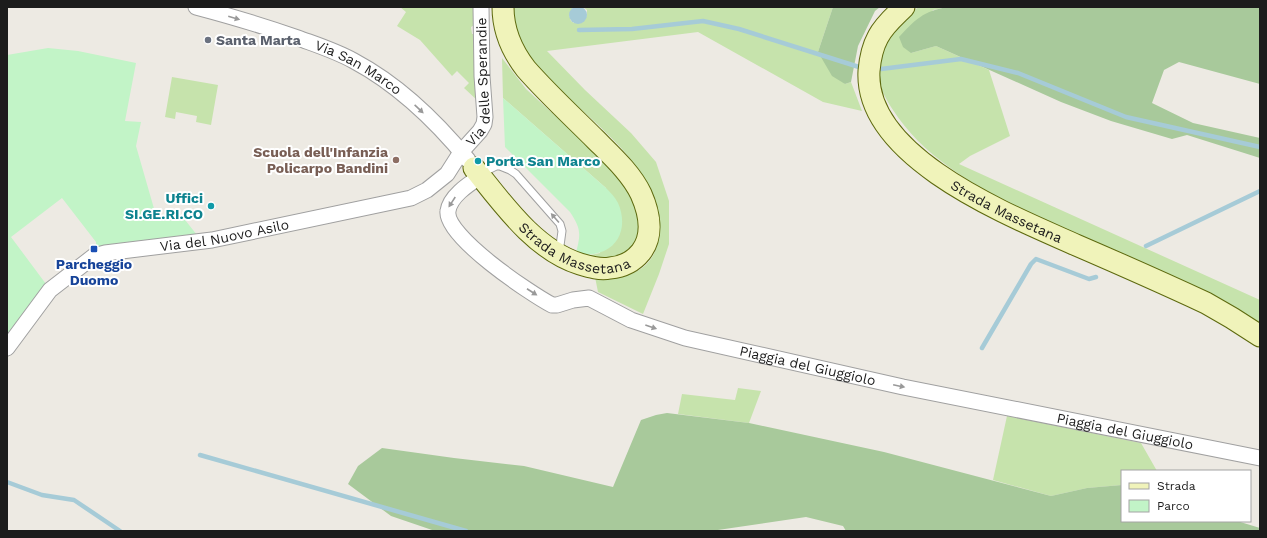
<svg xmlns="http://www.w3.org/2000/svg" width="1267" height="538" font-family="'Work Sans',sans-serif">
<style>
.grass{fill:#c6e3ac}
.forest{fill:#a8c99b}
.park{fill:#c2f4c7}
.water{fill:#a6cbd7}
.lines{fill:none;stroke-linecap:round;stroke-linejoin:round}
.stream{stroke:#a6cbd7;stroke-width:4.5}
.lane-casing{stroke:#a0a0a0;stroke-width:9}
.street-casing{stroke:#a0a0a0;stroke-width:17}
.secondary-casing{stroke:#5d690e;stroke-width:23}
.lane{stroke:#fff;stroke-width:7}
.street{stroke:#fff;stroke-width:15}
.secondary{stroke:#f0f3ba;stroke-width:21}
.oneway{fill:#999}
.worship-dot{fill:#6b7280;stroke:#fff;stroke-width:1.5}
.education-dot{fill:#8d6e63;stroke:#fff;stroke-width:1.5}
.culture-dot{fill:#0f9aa8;stroke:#fff;stroke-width:1.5}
.transit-dot{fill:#1a4fb4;stroke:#fff;stroke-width:1.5}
.labels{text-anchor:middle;stroke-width:4;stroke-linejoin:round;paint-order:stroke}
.worship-label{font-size:14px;font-weight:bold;fill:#5b616d;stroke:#fff;text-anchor:start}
.street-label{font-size:14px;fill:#1c1c1c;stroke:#fff}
.education-label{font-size:14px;font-weight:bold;fill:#785e54;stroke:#fff;text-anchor:end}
.culture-label{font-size:14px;font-weight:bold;fill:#0d838f;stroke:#fff;text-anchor:start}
.transit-label{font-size:14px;font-weight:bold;fill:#164399;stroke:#fff}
</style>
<rect width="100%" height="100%" fill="#edeae3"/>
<!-- grass -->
<path class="grass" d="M400,7H475L476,24L471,27L472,34H477L478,101L464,88L469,83L457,71L452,76L420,40L397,26L406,12Z
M512,7H573L569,15L571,21L574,23L587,16V10L583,7H833L818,52L845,84L851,82L862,111L823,102L698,32L547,51L585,90L631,133L656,162L669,201V244L659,274L643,314L598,292L595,277C621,277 645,277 656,249C661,233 659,220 654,204C651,197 650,188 646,181C627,148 591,119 563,93C554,84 543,75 535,65C519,46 513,32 512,7Z
M919,7H948L933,10L911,53L936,46L989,70L1010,136L970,156L959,164L1260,300V325L1015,207C969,182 922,155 893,110C887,101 880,89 879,77C878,68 881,56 885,48C892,30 901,17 919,7Z
M502,58L526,89L612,168L634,195L641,223L636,242L629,250L623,255L616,257L599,259L582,255H591L600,253L606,188L503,98Z
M172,77L218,85L211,125L196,122L197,116L176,112L175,119L165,117Z
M738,388L761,391L749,423L678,414L682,394L735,400Z
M1007,416L1141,443L1157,471H1122V485L1087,488L1051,496L993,480Z"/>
<!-- forest -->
<path class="forest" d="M833,7H880L875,11L858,46L851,82L845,84L832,76L818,52Z
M948,7H1260V84L1179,62L1164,70L1152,103L1193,123L1260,138V158L1187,135L1172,139L1111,121L1061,102L936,46L911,53L903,47L899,37C915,20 923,11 948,7Z
M667,413L749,423L884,452L1051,496L1087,488L1122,485V521H1237L1260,528V531H846L843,526L806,517L711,531H435L391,516L348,484L358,466L382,448L454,458L524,466L613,487L641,420L656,415Z"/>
<!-- park -->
<path class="park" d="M48,48L78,51L136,63L125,121L141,122L136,146L157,219L178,211L197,235L96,249V242L62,198L11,237L46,284L7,337V99L8,98L7,55Z
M503,98L606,188C610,192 615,197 618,203C626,221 623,242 604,251C594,255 585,256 576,253C581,233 581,229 570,212L505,147Z"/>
<!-- water -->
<path class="water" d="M569 15a9 9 0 1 1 18 0a9 9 0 1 1-18 0Z"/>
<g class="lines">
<!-- stream -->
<path class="stream" d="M579,30L632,29L703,21L739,29L859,67
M881,69L961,59L1018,73L1126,117L1260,147
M1146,246L1260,191
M982,348L1031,264L1036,259L1089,279L1096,277
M200,455L466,531
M7,482L42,495L74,500L120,531"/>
<defs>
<path id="lane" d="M481,176L488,170L496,166H500L510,170L516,174L560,224L562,231L559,253"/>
<g id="street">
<path id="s1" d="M196,7C230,16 264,26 298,38C317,45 336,51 354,61C399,85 436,121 468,160"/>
<path id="s2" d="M481,176C469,184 450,196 448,211C444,236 531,294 552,305H557L573,300L589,298L631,320L685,338L903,387L1260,458"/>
<path id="s3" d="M7,348L50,290L94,256L105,253L212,240L411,198L427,190L447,174L461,152L480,131L484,124L485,117L482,76L481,7"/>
</g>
<g id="secondary">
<path id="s4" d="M904,7C895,16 884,25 878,37C872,48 870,59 869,71C864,158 1011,216 1076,245C1120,264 1163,283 1206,303L1232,318L1260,336"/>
<path id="s5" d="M474,168C503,204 535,250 580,264C590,267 600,270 610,268C622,267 633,262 641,252C654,235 649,212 641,194C631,173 612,156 596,140C573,117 548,94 526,69C512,51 503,30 503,7"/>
</g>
</defs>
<!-- lane casing -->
<use href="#lane" class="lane-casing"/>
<!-- street casing -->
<use href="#street" class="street-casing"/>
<!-- secondary casing -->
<use href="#secondary" class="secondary-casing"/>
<!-- lane -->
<use href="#lane" class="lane"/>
<!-- street -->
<use href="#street" class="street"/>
<!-- secondary -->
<use href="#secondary" class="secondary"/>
</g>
<!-- one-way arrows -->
<defs><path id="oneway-solid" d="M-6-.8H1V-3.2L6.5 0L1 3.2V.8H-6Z"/></defs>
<g class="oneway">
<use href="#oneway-solid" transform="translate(234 18) rotate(16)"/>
<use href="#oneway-solid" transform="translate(419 109) rotate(43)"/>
<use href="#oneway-solid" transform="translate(452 202) rotate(123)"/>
<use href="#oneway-solid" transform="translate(555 218) rotate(-131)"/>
<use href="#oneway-solid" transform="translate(532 292) rotate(33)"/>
<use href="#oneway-solid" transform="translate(651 327) rotate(19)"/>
<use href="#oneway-solid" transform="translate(899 386) rotate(12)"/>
</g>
<!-- markers -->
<circle class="worship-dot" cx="208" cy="40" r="4"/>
<circle class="education-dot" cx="396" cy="160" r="4"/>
<g class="culture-dot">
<circle cx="478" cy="161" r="4"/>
<circle cx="211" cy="206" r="4"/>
</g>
<rect class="transit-dot" x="90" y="245" width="8" height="8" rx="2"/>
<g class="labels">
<!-- worship labels -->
<g class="worship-label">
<text x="216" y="45">Santa Marta</text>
</g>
<!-- street labels -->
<g class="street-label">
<text dy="5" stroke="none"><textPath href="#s1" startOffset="174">Via San Marco</textPath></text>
<text dy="5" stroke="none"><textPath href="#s3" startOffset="597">Via delle Sperandie</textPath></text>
<text dy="5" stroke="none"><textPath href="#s4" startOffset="283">Strada Massetana</textPath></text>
<text dy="5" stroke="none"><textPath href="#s3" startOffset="260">Via del Nuovo Asilo</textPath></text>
<text dy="5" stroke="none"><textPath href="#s5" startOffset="135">Strada Massetana</textPath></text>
<text dy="5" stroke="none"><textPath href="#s2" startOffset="461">Piaggia del Giuggiolo</textPath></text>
<text dy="5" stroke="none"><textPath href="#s2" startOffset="785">Piaggia del Giuggiolo</textPath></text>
</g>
<!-- education labels -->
<g class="education-label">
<text x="388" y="157">Scuola dell'Infanzia<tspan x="388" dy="16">Policarpo Bandini</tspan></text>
</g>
<!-- culture labels -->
<g class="culture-label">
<text x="486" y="166">Porta San Marco</text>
<text x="203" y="203" text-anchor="end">Uffici<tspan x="203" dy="16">SI.GE.RI.CO</tspan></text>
</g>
<!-- transit labels -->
<g class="transit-label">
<text x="94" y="269">Parcheggio<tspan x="94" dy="16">Duomo</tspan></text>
</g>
</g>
<!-- border -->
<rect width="1267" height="538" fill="none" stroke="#1c1c1c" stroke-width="16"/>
<!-- legend -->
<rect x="1121" y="470" width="130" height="52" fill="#ffffff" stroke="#a4a4a4"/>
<rect x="1129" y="483" width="20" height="6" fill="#f0f3ba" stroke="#a4a4a4"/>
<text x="1157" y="490" font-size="12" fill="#1c1c1c">Strada</text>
<rect x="1129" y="500" width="20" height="12" fill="#c2f4c7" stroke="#a4a4a4"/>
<text x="1157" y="510" font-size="12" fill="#1c1c1c">Parco</text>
</svg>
